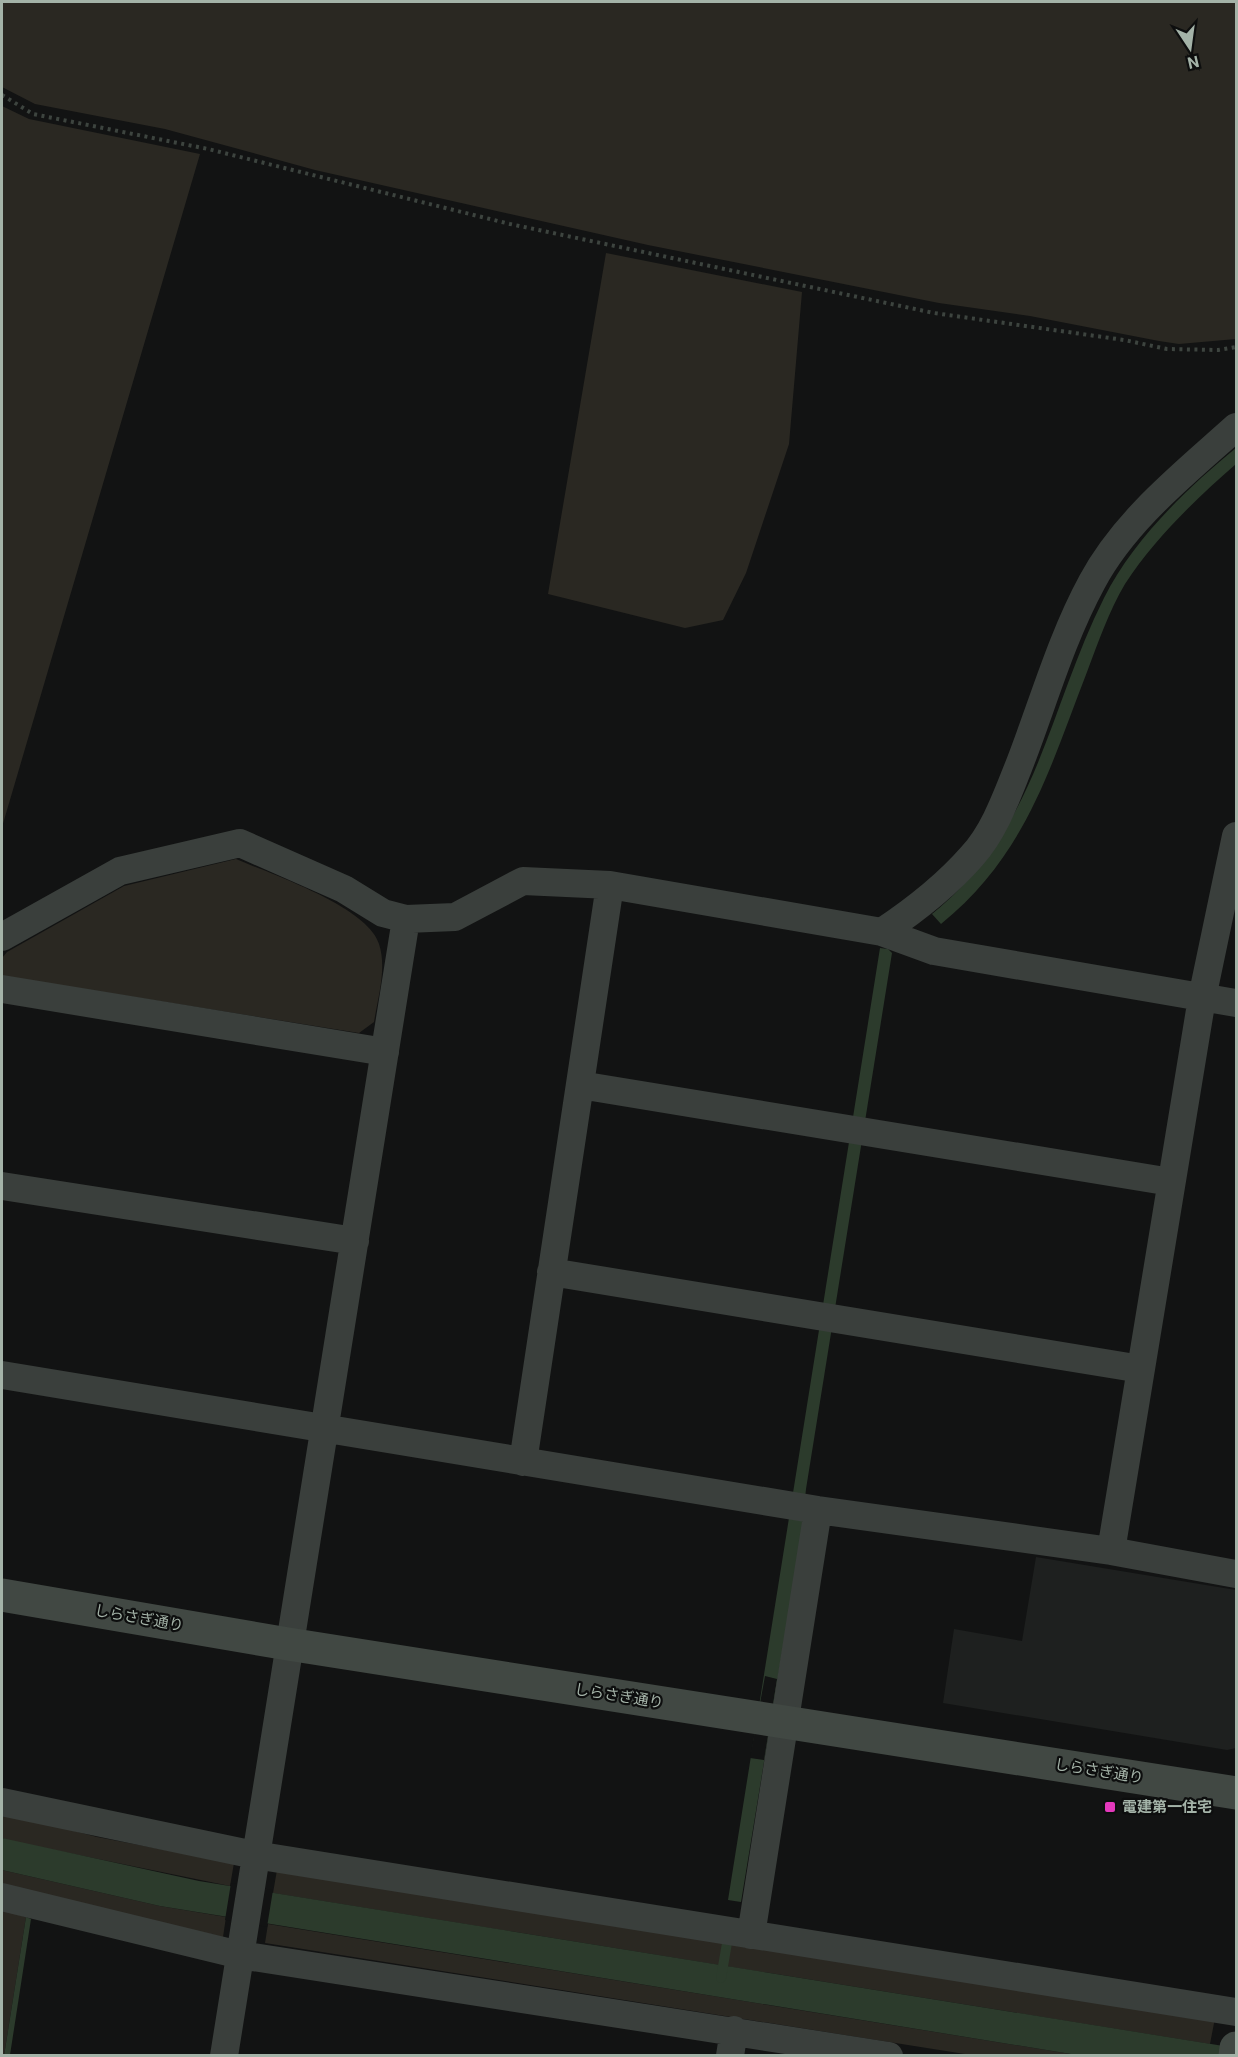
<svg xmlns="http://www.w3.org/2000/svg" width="1238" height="2057" font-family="Roboto,'Noto Sans JP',sans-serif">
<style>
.built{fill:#1e201f}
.green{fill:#2a2822}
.water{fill:#2c3b2c}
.pier{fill:#121313}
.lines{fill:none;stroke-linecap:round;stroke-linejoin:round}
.stream{stroke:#2c3b2c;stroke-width:10}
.path{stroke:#3d443f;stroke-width:4;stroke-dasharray:3 4.5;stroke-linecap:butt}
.street{stroke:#3a3f3c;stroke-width:28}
.secondary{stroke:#414843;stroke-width:33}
.poi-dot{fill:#e439bc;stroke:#0d0e0e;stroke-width:2}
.labels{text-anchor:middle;stroke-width:4.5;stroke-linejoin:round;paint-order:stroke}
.street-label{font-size:15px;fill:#a4b3a8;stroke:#0d0e0e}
.poi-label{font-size:15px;font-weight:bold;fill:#a4b3a8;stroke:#0d0e0e;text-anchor:start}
</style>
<rect width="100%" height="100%" fill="#121313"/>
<!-- built -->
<path class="built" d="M1036,1557L1236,1590V1748L1227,1750L943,1703L954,1629L1022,1641Z"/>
<!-- green -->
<path class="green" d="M2,2H1236V339L1179,344L1159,341L1030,316L939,303L648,245L315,170L165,129L35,104L2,87Z
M2,106L29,119L200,154L2,827Z
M606,253L802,292L789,444L746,573L723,620L685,628L548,594Z
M236,859C271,874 368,907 379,944C387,968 378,997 374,1022L359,1033L2,976V958L7,952L124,886Z
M2,1812L97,1837L234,1863L230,1886L10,1841L2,1838Z
M2,1870L160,1906L226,1917L223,1937L2,1886Z
M277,1870L1215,2018L1210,2044L273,1893Z
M2,1910L26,1917L4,2056L2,2055Z
M268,1924L1077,2055H971L265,1943Z"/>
<!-- water -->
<path class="water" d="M1236,448V464C1196,499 1154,539 1125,584C1109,611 1098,643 1087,672C1049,770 1026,855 941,924L932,914C1038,828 1047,712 1104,598C1133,540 1187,488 1236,448Z
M880,948L888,949L892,953L806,1489L801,1537L741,1902L728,1900Z
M2,1838L199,1881L1236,2048V2055H1077L160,1906L2,1870Z
M26,1917L31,1919L10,2055L4,2056Z"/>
<!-- pier -->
<path class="pier" d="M765,1676L777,1679L764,1760L750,1758Z
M231,1883L273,1890L267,1927L225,1920Z"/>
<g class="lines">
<!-- stream -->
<path class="stream" d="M721,1978L727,1943"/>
<!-- path -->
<path class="path" d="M2,95L33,114L208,149L510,224L934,313L1124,340L1167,349L1218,350L1236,347"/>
<!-- street -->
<path class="street" d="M882,932C915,910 945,887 972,856C994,832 1006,798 1018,768C1042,707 1060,641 1092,582C1125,520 1185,473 1236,427
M2,937L120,871L240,843L344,889L383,913L406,919L455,917L523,881L610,885L882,932L934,951L1236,1003
M2,989L385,1052
M580,1085L1171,1182
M2,1186L355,1241
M551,1272L1141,1369
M2,1375L818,1510L1111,1551L1236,1574
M523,1462L610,885
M1111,1551L1202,998L1236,836
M2,1802L255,1855L1236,2012
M2,1897L240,1955L889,2056
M751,1935L818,1510
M224,2056L406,919
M730,2056L734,2030"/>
<!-- secondary -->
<path class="secondary" d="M2,1595L288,1644L1236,1793
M1235,2056L1236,2048"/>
</g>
<!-- markers -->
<rect class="poi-dot" x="1104" y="1801" width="12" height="12" rx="3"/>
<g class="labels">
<!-- street labels -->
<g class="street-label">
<text transform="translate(139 1618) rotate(10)" y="5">しらさぎ通り</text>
<text transform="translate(619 1696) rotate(9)" y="5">しらさぎ通り</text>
<text transform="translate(1099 1771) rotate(9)" y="5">しらさぎ通り</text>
</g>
<!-- poi labels -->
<g class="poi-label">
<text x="1122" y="1812">電建第一住宅</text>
</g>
</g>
<!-- border -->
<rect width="1238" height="2057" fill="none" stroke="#a4b3a8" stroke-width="6"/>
<!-- north arrow -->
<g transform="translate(1190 48) rotate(167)" stroke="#0d0e0e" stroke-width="4.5" paint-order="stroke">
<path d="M0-4.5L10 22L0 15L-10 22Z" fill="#a4b3a8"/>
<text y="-9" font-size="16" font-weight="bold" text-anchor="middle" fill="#a4b3a8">N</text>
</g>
</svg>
